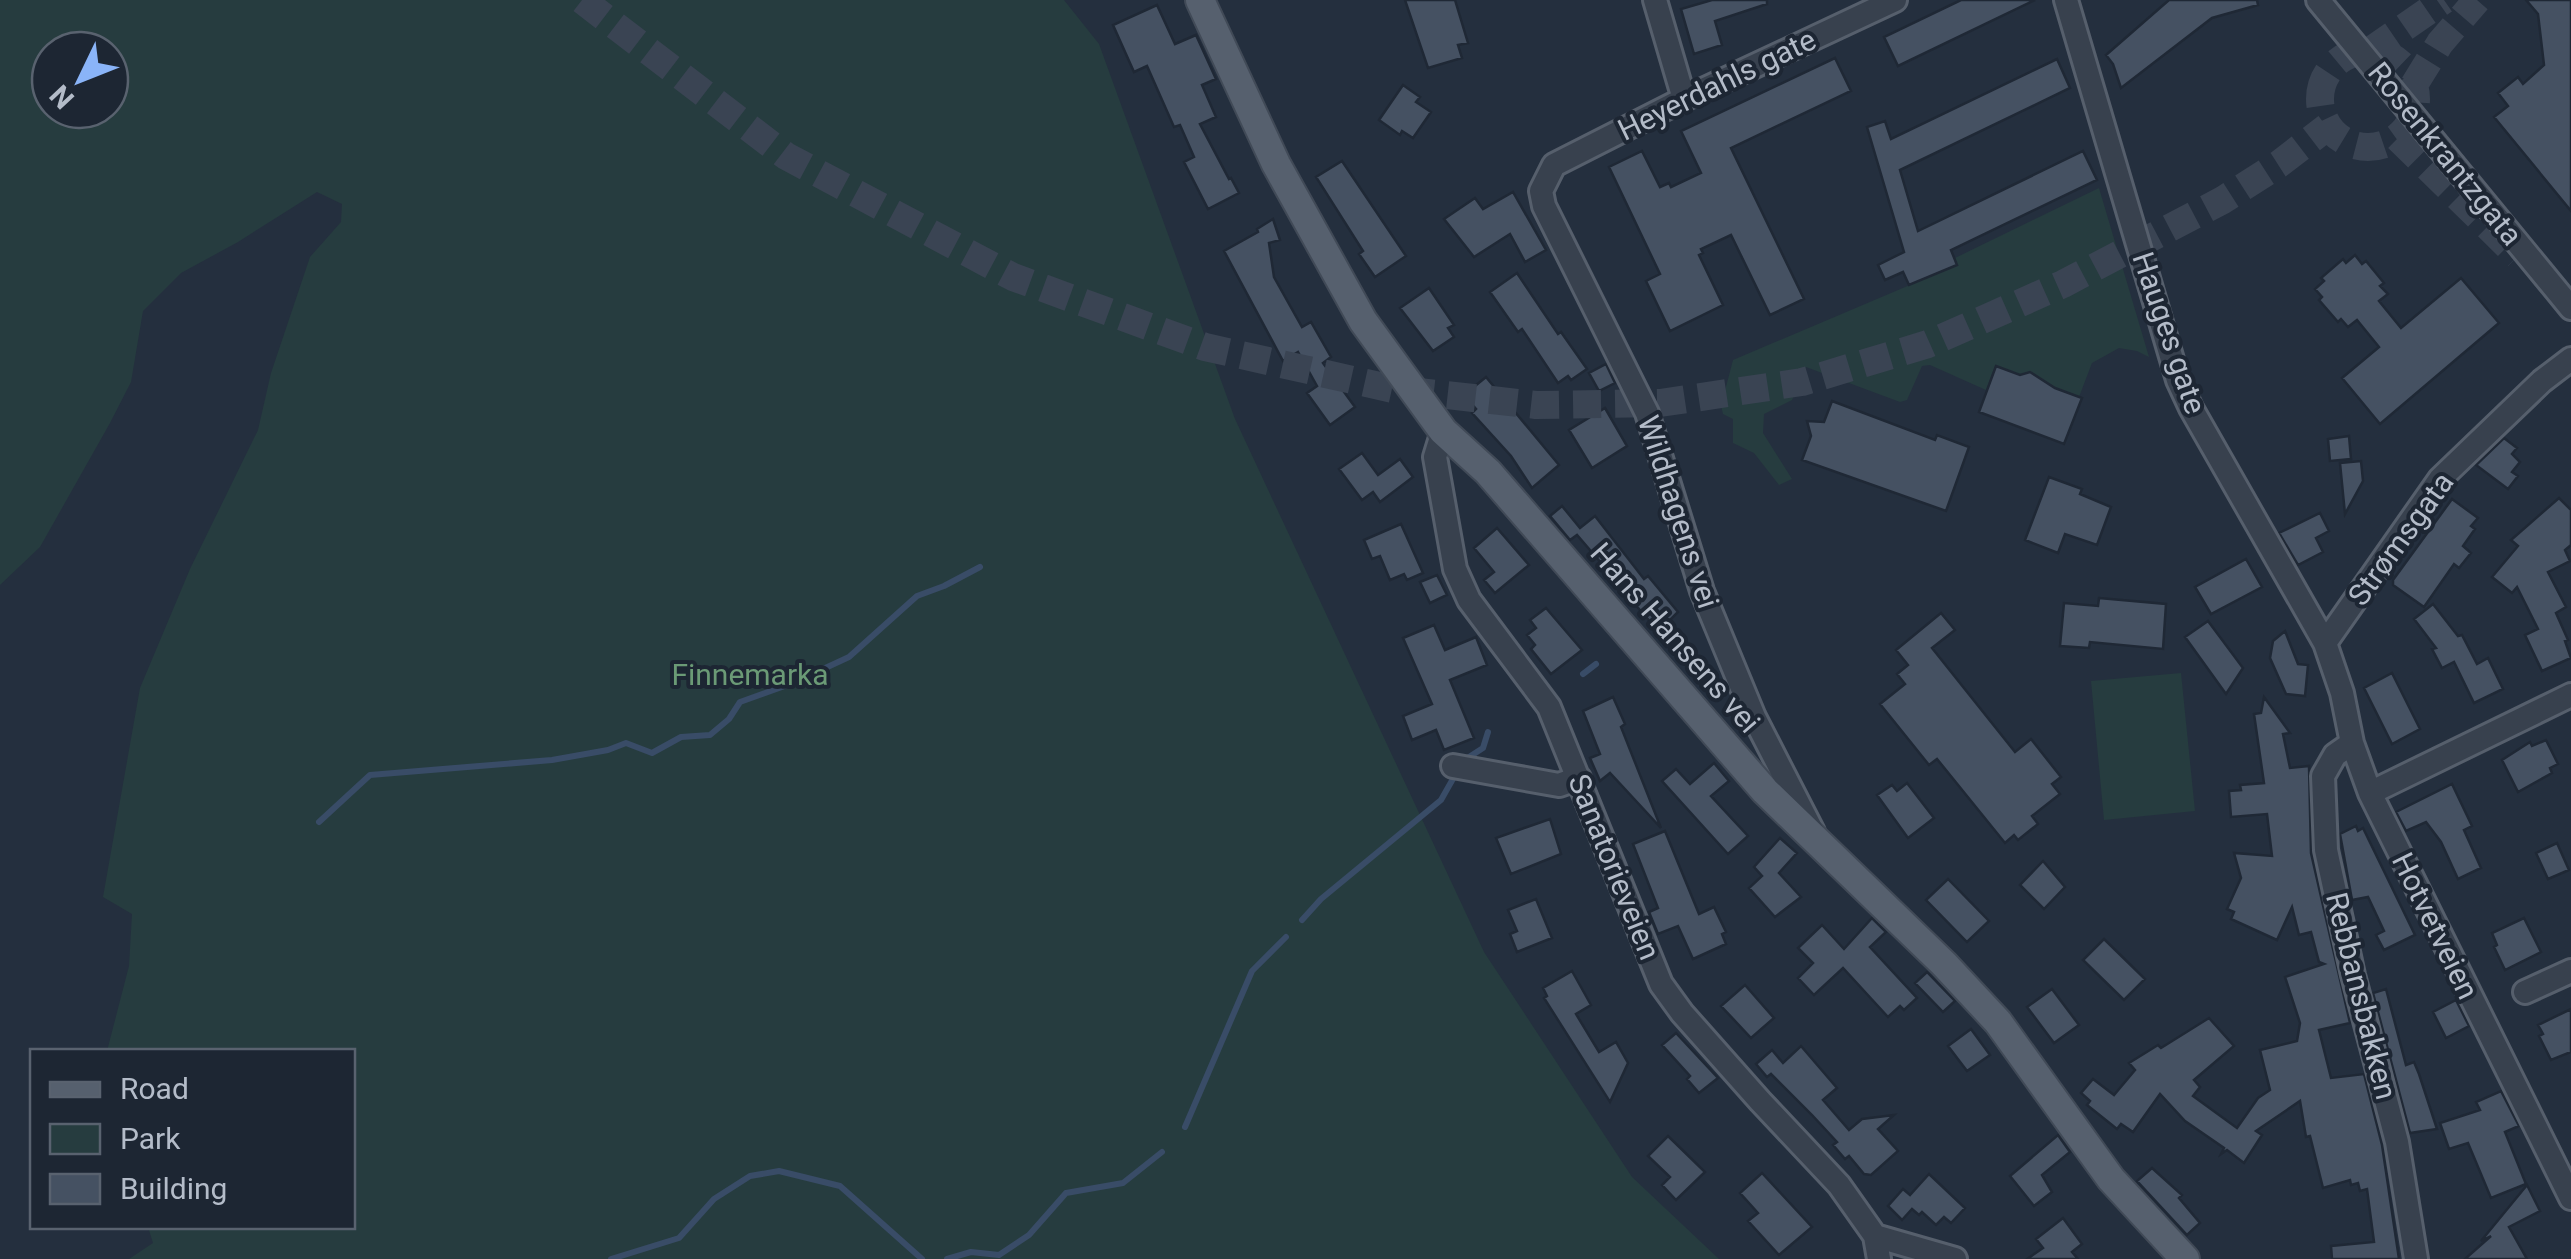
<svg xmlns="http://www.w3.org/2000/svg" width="2571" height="1259" font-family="Roboto,sans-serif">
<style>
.green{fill:#263c3f;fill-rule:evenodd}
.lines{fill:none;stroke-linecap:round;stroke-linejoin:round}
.stream{stroke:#394c67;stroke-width:6}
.building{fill:#455162;stroke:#1f2835;stroke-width:2.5}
.major-tunnel{stroke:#3a4453;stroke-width:28;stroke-dasharray:28 14;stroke-linecap:butt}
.minor-casing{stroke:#565f6c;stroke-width:28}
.major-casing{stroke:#414a57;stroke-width:32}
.minor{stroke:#38414e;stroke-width:22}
.major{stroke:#56606e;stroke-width:28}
.labels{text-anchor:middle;stroke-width:8;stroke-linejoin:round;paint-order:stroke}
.street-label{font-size:30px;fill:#b4bcc9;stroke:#1d2633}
.park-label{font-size:30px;fill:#6b9a76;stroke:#1d2633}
</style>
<rect width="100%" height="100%" fill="#242f3e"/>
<!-- green -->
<path class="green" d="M0,0H1064L1099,44L1235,419L1484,952L1632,1177L1719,1259H129L153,1243L148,1227L352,1226V1052L107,1051L129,966L132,914L103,897L140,688L190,569L258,430L271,373L310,257L341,222L342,204L317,192L238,242L181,273L143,311L131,382L110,423L40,547L0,585ZM50,50H110V110H50Z
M2099,188L2149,357L2137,351L2119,348L2092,363L2079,397L2055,388L2030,373L2023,376L1995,366L1986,390L1930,365L1922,366L1907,400L1900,402L1806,367L1792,400L1764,414L1763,433L1792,479L1779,485L1754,453L1733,443V419L1723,414L1721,406L1733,360L1957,265L1955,258Z
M2181,673L2195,811L2104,820L2091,681Z"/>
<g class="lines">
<!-- stream -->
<path class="stream" d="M1583,674L1596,664
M1466,759L1483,748L1488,732
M319,822L370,775L552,760L608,750L626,743L652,753L681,737L710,735L729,719L740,702L793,683L849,657L917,596L944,586L980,567
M1302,920L1321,899L1441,800L1454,777
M1185,1127L1252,971L1286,937
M611,1259L679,1238L714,1199L750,1176L779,1171L840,1186L922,1259
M947,1259L971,1252L999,1255L1029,1235L1066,1193L1123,1183L1162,1152"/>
</g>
<!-- building -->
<path class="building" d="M1405,0H1455L1468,43L1458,45L1462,58L1428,68Z
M1712,0H1767V4L1715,21L1722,45L1694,54L1681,9Z
M1961,0H2035L1898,66L1884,37Z
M2169,0H2257L2258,5L2212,18L2121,88L2113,64L2106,55Z
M2526,0H2571V211L2494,117L2508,106L2498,93L2518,77L2523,84L2544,65L2538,14Z
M1157,5L1175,44L1196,35L1216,79L1202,85L1216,117L1200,124L1229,179L1231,178L1239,193L1208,209L1184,162L1194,157L1180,125L1174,127L1147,66L1134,72L1113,25Z
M1835,58L1851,91L1731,148L1804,299L1770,315L1731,235L1701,249L1703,253L1699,255L1723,305L1670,331L1646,281L1660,274L1609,167L1642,151L1660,187L1669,183L1671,187L1701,173L1681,131Z
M2057,59L2070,88L1900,170L1918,231L2083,151L2097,180L1951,250L1957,265L1909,285L1903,272L1885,280L1878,265L1904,252L1867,127L1885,121L1891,139Z
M1403,85L1420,97L1416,102L1431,112L1413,138L1402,131L1400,135L1379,120Z
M1342,161L1406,256L1375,277L1359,254L1363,251L1316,177Z
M1513,192L1546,250L1525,262L1510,234L1474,257L1444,219L1475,198L1483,209Z
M1273,219L1280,240L1269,243L1274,277L1302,327L1311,322L1331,357L1323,363L1355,407L1330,425L1307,393L1317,386L1298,352L1283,361L1224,251L1258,232L1257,229Z
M2355,255L2362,264L2366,261L2384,283L2380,286L2388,294L2379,301L2401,328L2461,278L2499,323L2380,424L2342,378L2379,347L2357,320L2348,327L2341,319L2338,322L2319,300L2322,297L2315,289L2324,281L2321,278L2343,259L2346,263Z
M1517,273L1558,334L1561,332L1587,369L1571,380L1568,376L1558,383L1522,329L1518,332L1490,292Z
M1429,288L1454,325L1448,328L1454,337L1433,351L1400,308Z
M1606,364L1615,383L1599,391L1589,373Z
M1996,366L2020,375L2030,372L2055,388L2082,398L2064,444L1979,412Z
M1486,377L1559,465L1532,488L1511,456L1472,413L1476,409L1464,395Z
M1832,401L1935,440L1937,435L1969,447L1946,511L1802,460L1811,436L1807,421L1824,422Z
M1605,408L1627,446L1592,468L1569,430Z
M2349,436L2351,459L2330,461L2328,439Z
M2504,438L2517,448L2512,454L2520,462L2512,472L2518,476L2508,489L2476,465Z
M1362,453L1378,475L1400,459L1413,477L1380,502L1373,492L1362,500L1339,469Z
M2361,461L2363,481L2345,514L2340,463Z
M2049,477L2082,489L2080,494L2111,507L2097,545L2065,534L2058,553L2025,540Z
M2559,498L2571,510V545L2565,550L2570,561L2548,572L2566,607L2556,613L2568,640L2565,641L2571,658L2542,671L2525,635L2538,629L2517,587L2512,593L2492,577L2518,546L2511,540Z
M2452,499L2478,518L2471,526L2475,529L2463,546L2471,553L2459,568L2454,564L2424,607L2393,585V580Z
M1562,506L1580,528L1595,516L1644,579L1648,576L1678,612L1666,624L1661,619L1653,625L1626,594L1632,590L1605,560L1602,564L1577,535L1570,540L1550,516Z
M2320,513L2329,531L2316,538L2323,552L2298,565L2279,533Z
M1401,524L1423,573L1407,580L1404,574L1390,580L1380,556L1372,559L1364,540Z
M1497,528L1529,565L1495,593L1484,580L1494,572L1474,548Z
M2246,559L2262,587L2211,614L2195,587Z
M1437,575L1447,595L1430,603L1420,582Z
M2099,598L2166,604L2163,649L2090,642L2089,648L2060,646L2064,603L2098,606Z
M2433,604L2458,636L2462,635L2477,664L2488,658L2503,689L2474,703L2454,662L2442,668L2432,649L2436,648L2414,619Z
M1546,608L1582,650L1551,674L1531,649L1535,645L1527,635L1536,628L1530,620Z
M1941,613L1955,630L1932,648L2015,752L2031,739L2061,777L2052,784L2060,794L2032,816L2038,824L2018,840L2014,835L2005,843L1937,759L1929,765L1880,704L1905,684L1897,674L1908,665L1896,650Z
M2208,621L2243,668L2226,694L2185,637Z
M1434,625L1445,650L1476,637L1487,665L1450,680L1474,738L1444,750L1436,730L1412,740L1403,716L1432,704L1403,638Z
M2285,631L2298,664L2308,665L2305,696L2286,694L2270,658L2273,641Z
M2392,673L2420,729L2392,744L2364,688Z
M1613,697L1625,724L1621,727L1661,828L1610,773L1600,781L1590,758L1600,754L1583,711Z
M2264,697L2290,733L2283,734L2290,768L2309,766L2311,853L2350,1023L2319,1030L2331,1078L2364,1074L2382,1145L2399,1259H2332L2331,1246L2374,1242L2367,1189L2360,1191L2358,1183L2351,1185L2350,1180L2323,1188L2310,1136L2306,1137L2300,1101L2256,1131L2262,1135L2244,1163L2227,1150L2221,1154L2224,1148L2185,1121L2160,1094L2133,1132L2121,1124L2117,1129L2087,1105L2090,1101L2081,1093L2093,1079L2114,1095L2135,1070L2129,1063L2158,1045L2161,1048L2209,1018L2234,1046L2194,1080L2200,1087L2193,1096L2237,1128L2258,1098L2270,1090L2260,1050L2297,1041L2300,1023L2285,977L2324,964L2319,962L2311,932L2299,935L2292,907L2277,940L2231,919L2234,912L2227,909L2241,878L2234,853L2272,856L2267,814L2231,817L2229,791L2241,790L2240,785L2264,783L2254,714L2261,713Z
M2546,740L2558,764L2550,768L2552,773L2518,792L2502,760L2530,742L2532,746Z
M1714,763L1729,781L1711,796L1748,836L1728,854L1662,781L1676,769L1690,784Z
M1907,783L1934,818L1908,838L1877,795L1892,785L1897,791Z
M2452,784L2472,826L2464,830L2481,868L2458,879L2441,842L2426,822L2406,831L2396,812Z
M1550,819L1561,854L1511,874L1496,838Z
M2356,826L2358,831L2363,828L2415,935L2384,950L2376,935L2384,931L2368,897L2352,900L2340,834Z
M1665,831L1699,914L1714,907L1726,932L1722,934L1726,944L1693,959L1678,926L1658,934L1649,912L1658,908L1633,844Z
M1780,838L1797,853L1779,873L1801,897L1775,917L1749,888L1762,876L1754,867Z
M2557,843L2569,870L2548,879L2536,853Z
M2043,861L2065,887L2044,909L2020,885Z
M1948,879L1989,921L1967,942L1926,900Z
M1536,899L1552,938L1517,952L1510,934L1517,931L1508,910Z
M1872,918L1886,932L1870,947L1917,998L1904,1010L1900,1006L1888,1017L1843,968L1814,995L1798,978L1813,963L1798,948L1822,925L1844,949Z
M2524,918L2541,952L2505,970L2494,947L2497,945L2492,933Z
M2104,939L2145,979L2124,1000L2083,960Z
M1572,971L1591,1005L1576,1014L1599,1052L1616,1042L1628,1063L1610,1102L1544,998L1547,996L1543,988Z
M1927,972L1955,1001L1943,1012L1915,983Z
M1745,985L1774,1018L1751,1038L1721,1006Z
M2052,989L2079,1025L2054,1043L2027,1007Z
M2386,989L2406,1065L2414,1062L2419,1074L2437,1129L2410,1133L2373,993Z
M2456,1000L2469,1026L2446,1038L2433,1012Z
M2571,1009V1052L2551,1060L2539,1036L2543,1034L2538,1025Z
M1971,1029L1990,1055L1967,1071L1948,1046Z
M1676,1033L1718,1078L1699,1093L1687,1079L1690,1076L1662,1045Z
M1801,1046L1837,1088L1823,1100L1849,1130L1862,1119L1894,1115L1878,1129L1898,1151L1871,1175L1864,1174L1849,1156L1845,1159L1833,1145L1837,1142L1812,1115L1771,1074L1767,1077L1756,1064L1772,1050L1783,1063Z
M2501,1091L2519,1126L2505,1132L2526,1184L2491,1198L2468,1143L2449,1149L2440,1123L2480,1110L2476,1102Z
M2058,1135L2070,1152L2042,1175L2052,1192L2034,1206L2010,1176Z
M1668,1136L1705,1172L1676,1200L1662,1185L1670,1177L1648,1156Z
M2152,1168L2182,1195L2179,1198L2200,1223L2187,1235L2137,1181Z
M1762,1173L1812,1227L1779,1255L1748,1221L1758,1213L1740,1193Z
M1929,1174L1965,1208L1951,1223L1944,1217L1936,1225L1922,1212L1919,1215L1912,1209L1902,1220L1888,1206L1903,1189L1910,1195Z
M2527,1185L2540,1211L2509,1227L2527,1259H2465L2491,1236L2481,1241Z
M2063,1218L2082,1244L2072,1252L2078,1259H2027L2043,1248L2036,1239Z"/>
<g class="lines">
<!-- major-tunnel -->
<path class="major-tunnel" d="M582,0L786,156L1013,277L1205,347L1393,389L1536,405L1660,403L1802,382L1928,344L2063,284L2223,200L2279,164L2327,127
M2320 99a48 48 0 1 1 96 0a48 48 0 1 1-96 0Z
M2370,51L2444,0
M2414,85L2440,43L2477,0
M2398,138L2518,256"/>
<defs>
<path id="minor" d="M1655,0L1684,99
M2066,0L2178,380L2191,408L2325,643L2342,693L2352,743L2370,793L2571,1198
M2318,0L2571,308
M1443,431L1435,457L1455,569L1469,600L1549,707L1661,984L1682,1013L1760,1101L1839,1185L1875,1236L1879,1259
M2325,643L2440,479L2542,381L2571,359
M2352,743L2335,755L2323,776L2326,850L2353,975L2397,1142L2416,1259
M1453,766L1559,785L1579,778
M2370,793L2571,695
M1813,832L1754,717L1702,591L1647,413L1544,206L1541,191L1554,165L1684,99L1895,0
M2525,992L2571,971
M1875,1236L1955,1259"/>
<path id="major" d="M1200,0L1276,164L1363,321L1443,431L1488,472L1765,791L1944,964L1998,1022L2111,1179L2185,1259"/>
</defs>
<!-- minor casing -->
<use href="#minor" class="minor-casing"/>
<!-- major casing -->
<use href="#major" class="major-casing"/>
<!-- minor -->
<use href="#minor" class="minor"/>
<!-- major -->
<use href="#major" class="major"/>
</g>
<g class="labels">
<!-- street labels -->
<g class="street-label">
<text transform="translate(1717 85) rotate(-26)" y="10">Heyerdahls gate</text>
<text transform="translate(2445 154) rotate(51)" y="10">Rosenkrantzgata</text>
<text transform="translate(2169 333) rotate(71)" y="10">Hauges gate</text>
<text transform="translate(1678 512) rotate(72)" y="10">Wildhagens vei</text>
<text transform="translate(2401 539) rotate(-54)" y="10">Strømsgata</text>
<text transform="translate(1675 638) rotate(49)" y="10">Hans Hansens vei</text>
<text transform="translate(1614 867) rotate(68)" y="10">Sanatorieveien</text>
<text transform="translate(2435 926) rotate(64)" y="10">Hotvetveien</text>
<text transform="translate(2361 996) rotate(76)" y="10">Rebbansbakken</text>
</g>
<!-- park labels -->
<g class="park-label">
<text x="750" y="685">Finnemarka</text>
</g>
</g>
<!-- legend -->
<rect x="30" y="1049" width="325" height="180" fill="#1d2633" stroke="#59626f" stroke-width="2.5"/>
<rect x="50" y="1082" width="50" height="15" fill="#56606e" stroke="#59626f" stroke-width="2.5"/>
<text x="120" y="1099" font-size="30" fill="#b4bcc9">Road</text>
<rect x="50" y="1124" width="50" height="30" fill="#263c3f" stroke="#59626f" stroke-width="2.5"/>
<text x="120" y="1149" font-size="30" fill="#b4bcc9">Park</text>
<rect x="50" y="1174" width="50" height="30" fill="#455162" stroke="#59626f" stroke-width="2.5"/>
<text x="120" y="1199" font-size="30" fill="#b4bcc9">Building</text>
<!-- north arrow -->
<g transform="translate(80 80) rotate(227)"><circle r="48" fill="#1d2633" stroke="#59626f" stroke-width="2.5"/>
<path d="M0-8L18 38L0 25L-18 38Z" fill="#8ab4f8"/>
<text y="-15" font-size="28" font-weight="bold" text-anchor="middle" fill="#b4bcc9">N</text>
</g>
</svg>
